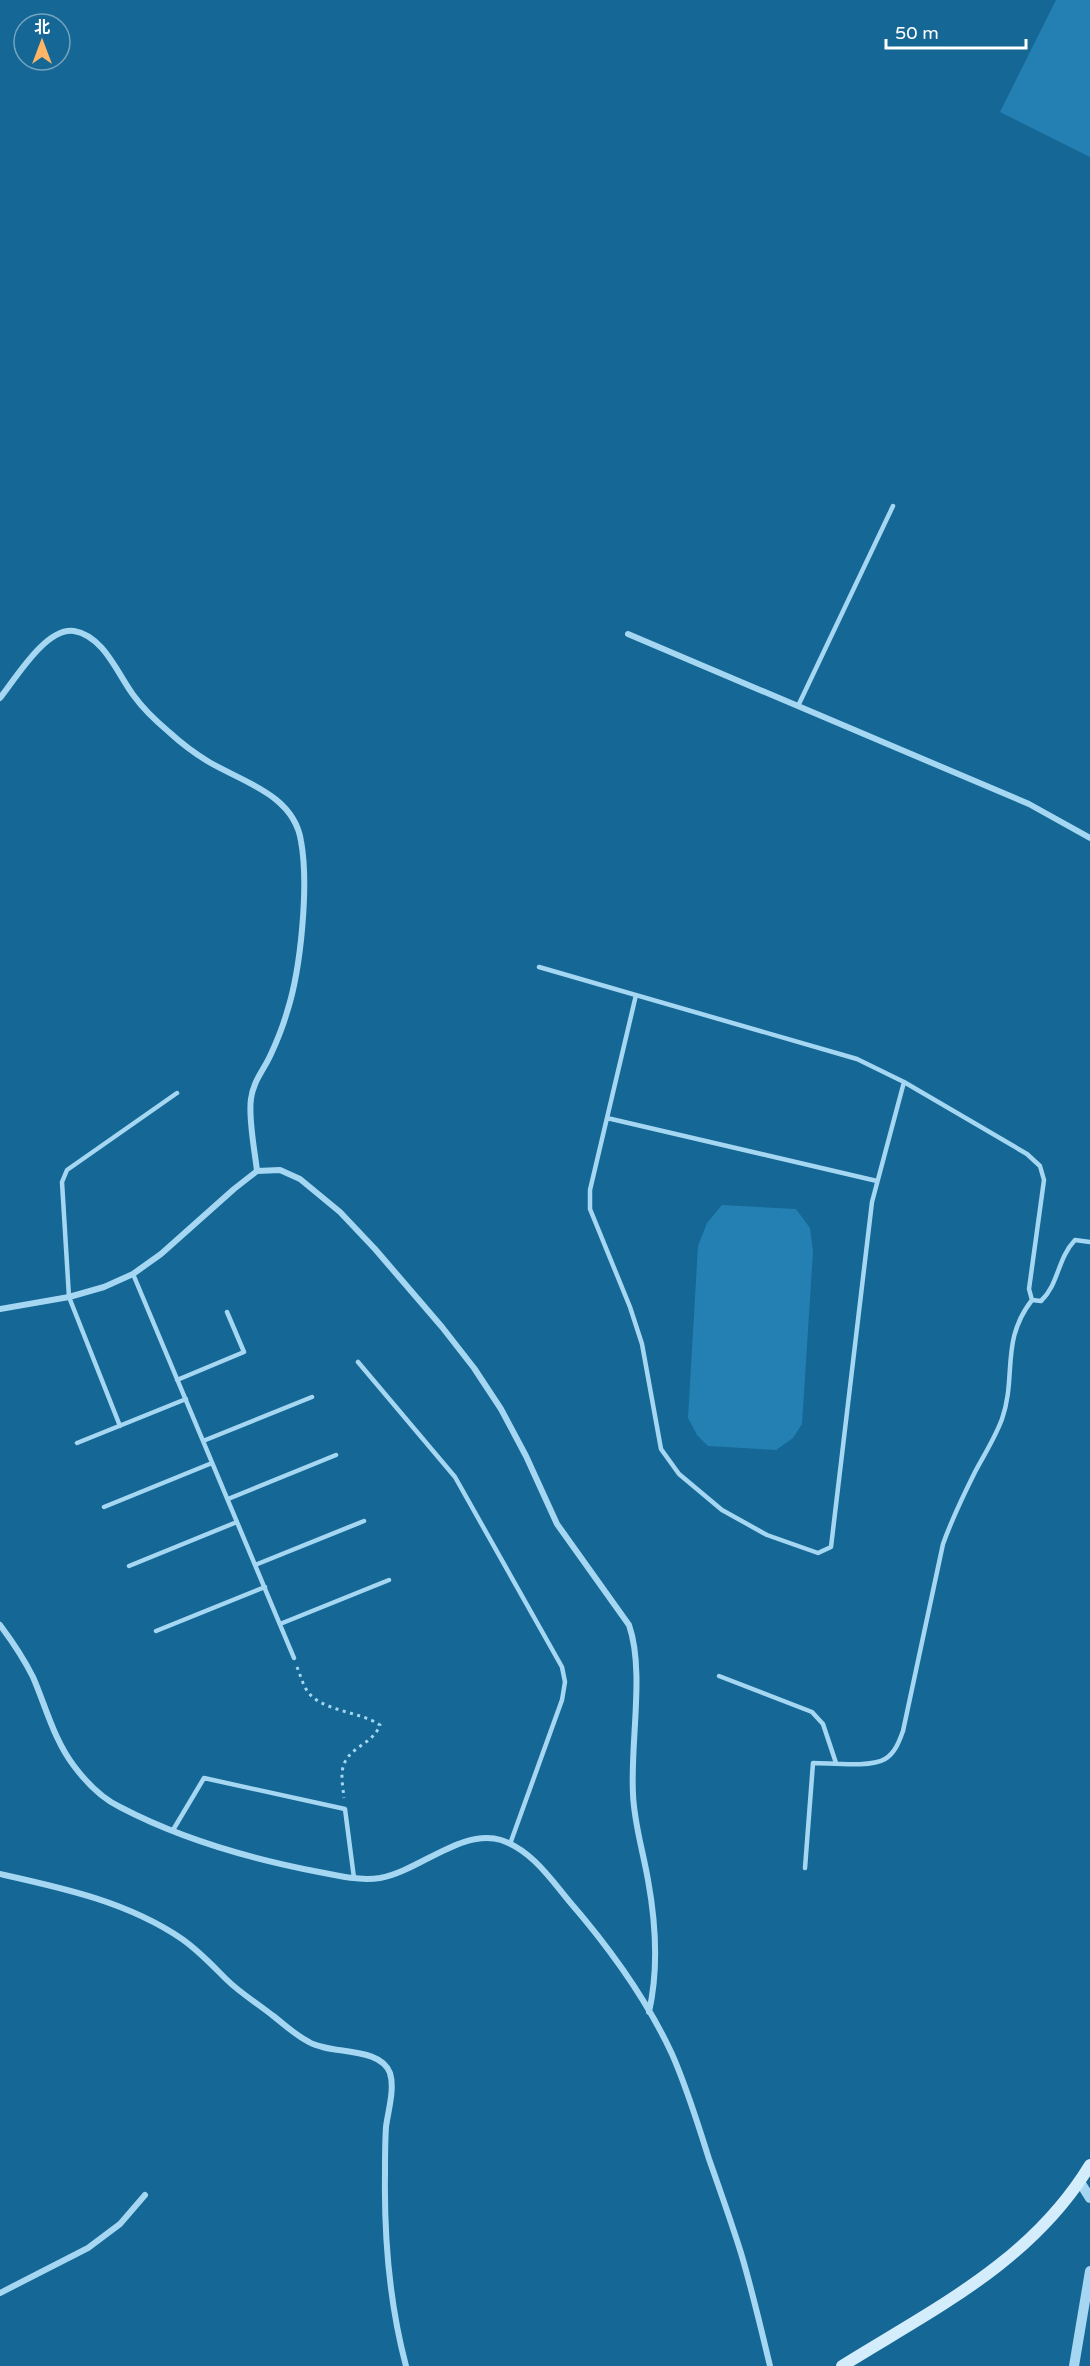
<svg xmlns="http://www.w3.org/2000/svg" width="1090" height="2366" font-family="'Varela Round','Noto Sans SC',sans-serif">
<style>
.green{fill:#2480b2}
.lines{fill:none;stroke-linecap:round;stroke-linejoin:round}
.path{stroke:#a5d7f2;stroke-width:3;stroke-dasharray:3 4.5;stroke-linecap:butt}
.service{stroke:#a5d7f2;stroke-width:4.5}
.minor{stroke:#a5d7f2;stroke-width:6}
.tertiary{stroke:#a5d7f2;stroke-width:10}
.secondary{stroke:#d4edfc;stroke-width:12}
</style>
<rect width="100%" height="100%" fill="#156795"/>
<!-- green -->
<path class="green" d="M1056,0H1090V157L1000,112Z
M722,1205L796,1209L810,1228L813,1251L802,1424L793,1438L776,1450L708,1446L697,1435L688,1418L698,1246L707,1223Z"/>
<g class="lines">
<!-- path -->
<path class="path" d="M297,1667C300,1674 302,1682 306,1689C318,1711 360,1711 380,1725C373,1744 351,1746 344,1764C340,1774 343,1787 344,1798"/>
<!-- service -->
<path class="service" d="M798,706L893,506
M539,967L857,1059L904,1082L1027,1154L1040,1166L1044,1180L1029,1289L1032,1300L1041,1301C1059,1284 1057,1259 1075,1240L1090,1242
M636,995L590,1190V1209L630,1307L642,1344L661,1449L679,1474L722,1510L767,1535L818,1553L831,1547L872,1202L904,1082
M607,1118L877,1181
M133,1274L294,1658
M358,1362L455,1477L562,1667L565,1682L562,1700L510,1844
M177,1380L244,1352L227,1312
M120,1426L69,1297L62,1182L67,1170L177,1093
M203,1441L312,1397
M77,1443L186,1399
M228,1499L336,1455
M104,1507L212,1463
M255,1565L364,1521
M129,1566L237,1522
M280,1624L389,1580
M156,1631L265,1587
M719,1676L812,1712L823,1724L836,1763
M173,1830L204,1778L345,1809L354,1878
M805,1868L813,1763C831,1763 870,1768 885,1759C895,1753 899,1742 903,1731L943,1544C952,1519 963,1496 975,1472C984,1455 995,1438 1002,1419C1017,1376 1000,1341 1032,1300"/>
<!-- minor -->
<path class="minor" d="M628,634L1029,804L1090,838
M0,698C16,678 46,627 74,631C104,636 118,675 134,696C144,710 156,721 169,732C181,743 194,753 209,762C243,782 294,795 301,841C309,885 301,969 287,1012C283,1026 277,1041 271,1054C264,1070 253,1081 251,1099C248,1118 255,1152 257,1171
M0,1309L69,1297L104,1287L133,1274L161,1254L234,1189L257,1171L280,1170L300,1179L340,1212L375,1249L442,1327L474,1368L501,1409L526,1456L557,1524L629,1625C645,1671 630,1743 633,1794C634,1823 643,1851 648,1880C656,1924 659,1968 649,2012
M0,1625C12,1641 24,1659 33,1677C46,1707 54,1740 74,1766C86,1782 101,1798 120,1807C181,1839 251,1859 319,1872C338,1876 360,1881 380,1878C419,1871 462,1828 501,1840C531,1850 550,1878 569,1901C608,1946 647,2000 672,2054C687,2088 698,2124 709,2159C720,2190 731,2221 741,2253C752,2290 761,2328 770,2366
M0,1874C63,1888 128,1902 182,1939C199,1951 212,1965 226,1979C240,1993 257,2003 272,2015C284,2024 295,2035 309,2042C331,2055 380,2046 390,2073C395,2089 388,2111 386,2127C385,2142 385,2158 385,2173C384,2239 389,2302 406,2366
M0,2293L88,2248L120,2224L145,2195"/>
<!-- tertiary -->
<path class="tertiary" d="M1080,2182L1090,2198
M1074,2366L1090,2271"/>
<!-- secondary -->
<path class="secondary" d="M842,2366C935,2308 1031,2262 1090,2165"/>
</g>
<!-- north arrow -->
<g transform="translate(42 42)"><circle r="28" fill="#156795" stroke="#73a4bf" stroke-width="1.5"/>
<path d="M0-4.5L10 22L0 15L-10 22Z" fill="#ffb466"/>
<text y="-9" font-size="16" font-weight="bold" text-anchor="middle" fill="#ffffff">北</text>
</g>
<!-- scale -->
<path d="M886 39v9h140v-9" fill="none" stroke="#ffffff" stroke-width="3"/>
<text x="895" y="39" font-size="18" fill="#ffffff" stroke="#156795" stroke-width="4.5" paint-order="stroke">50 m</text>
</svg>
